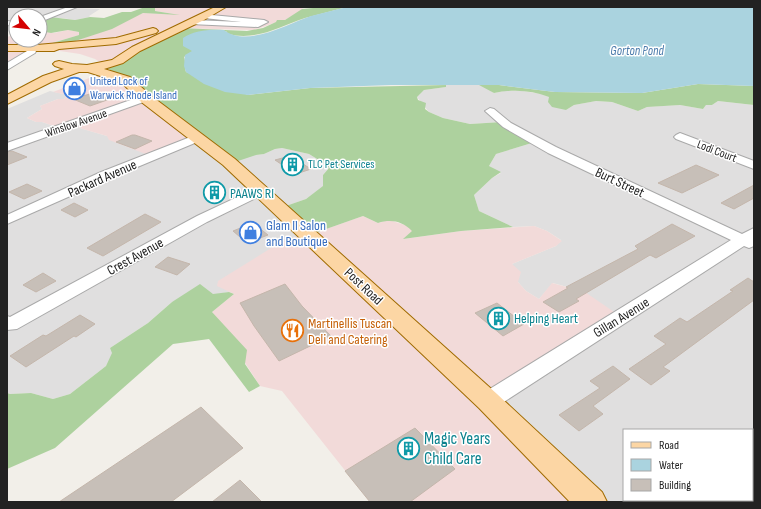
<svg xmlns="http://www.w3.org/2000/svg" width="761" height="509" font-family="'Sofia Sans Condensed',sans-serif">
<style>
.residential{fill:#e0dfdf;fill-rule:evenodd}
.commercial{fill:#f2dad9}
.forest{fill:#add19e}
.water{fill:#aad3df}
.building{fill:#c7bfb8;stroke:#c4b6ab}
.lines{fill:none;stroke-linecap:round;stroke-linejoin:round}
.minor-casing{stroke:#a9a9a9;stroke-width:2}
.major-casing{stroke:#a06b00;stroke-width:2}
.minor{fill:#fff;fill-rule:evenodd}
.major{fill:#fcd6a4;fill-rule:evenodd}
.labels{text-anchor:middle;stroke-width:3;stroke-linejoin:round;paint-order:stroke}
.far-shop-label{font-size:12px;fill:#366cbe;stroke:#fff;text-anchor:start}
.far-street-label{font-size:12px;fill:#222;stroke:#fff}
.far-culture-label{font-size:12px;fill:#0d838f;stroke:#fff;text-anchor:start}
.far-water-label{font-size:13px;font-style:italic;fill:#4a7aab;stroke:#fff}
.street-label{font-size:14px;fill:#222;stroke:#fff}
.culture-label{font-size:14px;fill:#0d838f;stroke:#fff;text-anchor:start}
.shop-label{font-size:14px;fill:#366cbe;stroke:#fff;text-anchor:start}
.food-label{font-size:14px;fill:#c56008;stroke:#fff;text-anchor:start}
.near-culture-label{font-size:17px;fill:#0d838f;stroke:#fff;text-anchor:start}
</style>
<rect width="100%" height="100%" fill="#f2efe9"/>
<!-- residential -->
<path class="residential" d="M7,7H75L73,8L100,9L89,16L90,17L75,20L62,18L40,20V16H16V30L7,32Z
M477,84L487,88L494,93L504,91H523L542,94L549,97L566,110L574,105L596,101L612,102L638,111L647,107L680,105L703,109L706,105H712L718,101L754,105V502H593L496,408L585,292L553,283L539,299L526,291L518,282L512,264L556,246L561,240L547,231L534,226L513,227L479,211L474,195L492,178L501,173L489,166L496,154L535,142L502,122L470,124L443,118L429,112L417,97L424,90L446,87V85ZM624,430H752V500H624Z
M50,91L68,95L64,99H58L40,106L42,109L27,118L36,122H42L60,128L73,125L83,129L107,136L197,139L256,155L264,154L275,149L282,148L309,154L327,165L329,168L323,175L324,186L306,199L280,208L306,233L229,292L172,302L148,323L110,348L113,353L106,366L70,394L53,399L31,393L10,394L7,393V109Z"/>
<!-- commercial -->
<path class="commercial" d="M155,7H300L304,9L285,20H277V22L254,30L180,28L112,62L103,64L95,59L80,54L53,50L143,13L174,14L155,11Z
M68,30L79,32V35L49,44L7,67V37L16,34V40H40V31L54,33Z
M110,70L123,80L197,137L151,156L109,140L107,136L83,129L73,125L60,128L42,122H36L27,118L42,109L40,106L58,99H64L68,95L53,92Z
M363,216L378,223L389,220L408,226L413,231L404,239L461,231L534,226L547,231L562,241L556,246L512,264L521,272L518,282L526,291L539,299L552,283L585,292L620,316L492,401L593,502H370L282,391L260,386L212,312L234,294L217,286L218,281L276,245L306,233L312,234Z"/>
<!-- forest -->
<path class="forest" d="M145,7H155V11L180,15L143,13L112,29L63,45L39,49L49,44L79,35V32L68,30L51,33L40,31V20L50,17L75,20L90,17L104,18L122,12H131Z
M324,7H347C333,11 319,14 305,18C279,27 256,41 228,34L226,31L184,57C186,62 184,66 186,72L248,95L310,88L446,85V87L424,90L417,97L418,100L426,103L425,109L429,112L443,118L470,124L502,122L535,142L496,154L489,166L501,172L492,178L474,195L479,211L513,227L461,231L403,239L412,231C402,221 391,219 378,223L363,216L312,234L280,208L306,199L323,186V175L329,168L327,165L309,154L282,148L275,149L264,154L256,155L232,163L105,66L181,28L247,31L263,28L276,22L277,20H285L302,9Z
M698,84L754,86V105L718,101L712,105H706L703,109L680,105L647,107L638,111L612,102L596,101L574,105L566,110L552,107L548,102L549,97C532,90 512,89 494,93L479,85H499L555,92L642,93Z
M200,284L213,294L229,292L234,294L212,312L247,350L245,364L260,386L249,392L209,339L173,344L55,448L7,469V393L10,394L31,393L53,399L70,394L106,366L112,353L110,348L148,323L172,302Z"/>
<!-- water -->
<path class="water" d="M347,7H754V86L698,84L642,93L555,92L499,85H391L310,88L248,95L225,92L204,84L186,72L184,66L185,55L192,51L183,46V38C195,30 210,29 224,30C247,48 287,24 311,16C323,13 335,10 347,7Z"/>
<!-- building -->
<path class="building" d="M93,93L110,99L90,106L73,99Z
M132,135H135L152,141L135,149L116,142Z
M12,151L27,157L7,165V152Z
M290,156L311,169L296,174L275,160Z
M696,165L719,175L682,193L658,183Z
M27,184L42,191L24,199L9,192Z
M754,185V198L734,209L721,203Z
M74,203L88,210L75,217L61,210Z
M145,214L161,222L103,256L87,248Z
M253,223L268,235L247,243L233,231Z
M672,224L695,236L656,258L650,255L576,299L579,301L559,312L543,302L568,288L566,287L638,249L635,246Z
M168,257L190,264L177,275L155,267Z
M43,273L56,281L36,292L23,285Z
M748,278L754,282V300L663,367L670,371L651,385L629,369L666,344L654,336L680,318L687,322L733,291L730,290Z
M285,284L302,306L331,336L279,361L254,326L240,303Z
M497,303L524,324L503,336L475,313Z
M80,315L95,324L76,337L74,336L26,367L10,356L43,335L46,336Z
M613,366L630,379L593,406L603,414L579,431L559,415L600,388L590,381Z
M201,407L243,448L171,502H59Z
M415,428L455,469L410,502H370L345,471Z
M240,480L262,502H212Z"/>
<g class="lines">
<defs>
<path id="minor" d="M68,7H77L40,22V17Z
M201,14L264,20L268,22L258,27L190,24L189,22L193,20L241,22L204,18H201Z
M7,21L16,22V26L7,25Z
M32,48L35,49L36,51L35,53L7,70V63Z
M145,95L149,96L150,98L149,100L7,151V143Z
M490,108L494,109L511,123L556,147L742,234L754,228V246L749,248L744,246L496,407L488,409L480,407L477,401L480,395L731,240L548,153L503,127L485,111Z
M680,133L754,161V169L676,139L674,137L676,135Z
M198,134L202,136L204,138L202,140L111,178L7,224V215L101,172Z
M261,186L266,187L268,190L266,193L207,222L17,329L7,330V316L10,317L197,216Z"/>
<path id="major" d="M215,7H226L204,20L140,51L123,63L104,69L130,77L150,95L235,159L497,394L602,492L607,502H570L479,408L223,165L140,101L122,83L88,72H79L51,82L7,104V95L43,76L64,69L55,66L53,64L55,62L59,61L72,64L87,65L112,60L132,47Z
M153,28L156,29L158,31L156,33L116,44L59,49L54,51H7V45H37L116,38Z"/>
</defs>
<!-- minor casing -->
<use href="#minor" class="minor-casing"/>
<!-- major casing -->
<use href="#major" class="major-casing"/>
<!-- minor -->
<use href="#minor" class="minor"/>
<!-- major -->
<use href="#major" class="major"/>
</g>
<!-- icons -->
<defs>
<symbol id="shop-ring" viewBox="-11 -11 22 22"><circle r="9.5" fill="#fff" stroke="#3f7fe0" stroke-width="1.5"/><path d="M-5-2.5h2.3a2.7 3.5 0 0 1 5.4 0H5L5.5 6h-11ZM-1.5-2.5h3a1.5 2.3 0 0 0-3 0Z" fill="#3f7fe0"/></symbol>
<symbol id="building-ring" viewBox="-11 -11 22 22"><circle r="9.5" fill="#fff" stroke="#0f9aa8" stroke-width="1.5"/><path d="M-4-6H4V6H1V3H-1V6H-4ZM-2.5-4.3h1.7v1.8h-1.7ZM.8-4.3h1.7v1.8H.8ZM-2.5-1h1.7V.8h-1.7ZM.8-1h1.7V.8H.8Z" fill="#0f9aa8"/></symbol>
<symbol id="restaurant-ring" viewBox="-11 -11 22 22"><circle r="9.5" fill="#fff" stroke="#e8710a" stroke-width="1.5"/><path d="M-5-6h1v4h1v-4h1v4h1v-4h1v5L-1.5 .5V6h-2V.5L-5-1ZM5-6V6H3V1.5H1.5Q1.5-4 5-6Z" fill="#e8710a"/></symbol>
</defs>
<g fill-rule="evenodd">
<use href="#shop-ring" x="62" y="76" width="25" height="25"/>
<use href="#building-ring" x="280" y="152" width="25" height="25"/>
<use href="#building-ring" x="202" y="180" width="25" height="25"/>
<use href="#shop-ring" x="238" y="220" width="25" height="25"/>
<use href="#building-ring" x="486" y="306" width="25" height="25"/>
<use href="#restaurant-ring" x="280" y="318" width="25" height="25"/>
<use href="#building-ring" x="396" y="436" width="25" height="25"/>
</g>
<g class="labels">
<!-- far-shop labels -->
<g class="far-shop-label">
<text x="90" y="85">United Lock of<tspan x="90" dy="14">Warwick Rhode Island</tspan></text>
</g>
<!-- far-street labels -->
<g class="far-street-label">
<text transform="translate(76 123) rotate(-19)" y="4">Winslow Avenue</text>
<text transform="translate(717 151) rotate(21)" y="4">Lodi Court</text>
</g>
<!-- far-culture labels -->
<g class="far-culture-label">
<text x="308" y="168">TLC Pet Services</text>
</g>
<!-- far-water labels -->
<g class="far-water-label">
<text x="637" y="55">Gorton Pond</text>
</g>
<!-- street labels -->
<g class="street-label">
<text transform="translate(102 178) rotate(-24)" y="5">Packard Avenue</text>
<text transform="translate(620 182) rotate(25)" y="5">Burt Street</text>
<text transform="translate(135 256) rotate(-29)" y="5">Crest Avenue</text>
<text transform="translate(364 286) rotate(43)" y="5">Post Road</text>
<text transform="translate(621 317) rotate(-32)" y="5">Gillan Avenue</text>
</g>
<!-- culture labels -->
<g class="culture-label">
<text x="230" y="198">PAAWS RI</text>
<text x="514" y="323">Helping Heart</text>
</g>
<!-- shop labels -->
<g class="shop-label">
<text x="266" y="230">Glam II Salon<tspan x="266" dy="16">and Boutique</tspan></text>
</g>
<!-- food labels -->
<g class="food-label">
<text x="308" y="328">Martinellis Tuscan<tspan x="308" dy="16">Deli and Catering</tspan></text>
</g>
<!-- near-culture labels -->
<g class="near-culture-label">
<text x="424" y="444">Magic Years<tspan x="424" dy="20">Child Care</tspan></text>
</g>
</g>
<!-- border -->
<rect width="761" height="509" fill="none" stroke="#222222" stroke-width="16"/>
<!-- legend -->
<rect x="623" y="429" width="130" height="72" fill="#ffffff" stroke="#a7a7a7"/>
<rect x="631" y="442" width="20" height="6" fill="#fcd6a4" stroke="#a7a7a7"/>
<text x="659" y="449" font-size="12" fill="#222222">Road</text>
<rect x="631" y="459" width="20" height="12" fill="#aad3df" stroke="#a7a7a7"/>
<text x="659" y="469" font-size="12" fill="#222222">Water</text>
<rect x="631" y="479" width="20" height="12" fill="#c7bfb8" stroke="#a7a7a7"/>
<text x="659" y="489" font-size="12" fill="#222222">Building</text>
<!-- north arrow -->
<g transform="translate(28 28) rotate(118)"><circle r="19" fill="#ffffff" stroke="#a7a7a7"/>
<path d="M0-3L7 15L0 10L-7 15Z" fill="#d40000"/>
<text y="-6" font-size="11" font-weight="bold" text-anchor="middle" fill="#222222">N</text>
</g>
</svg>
